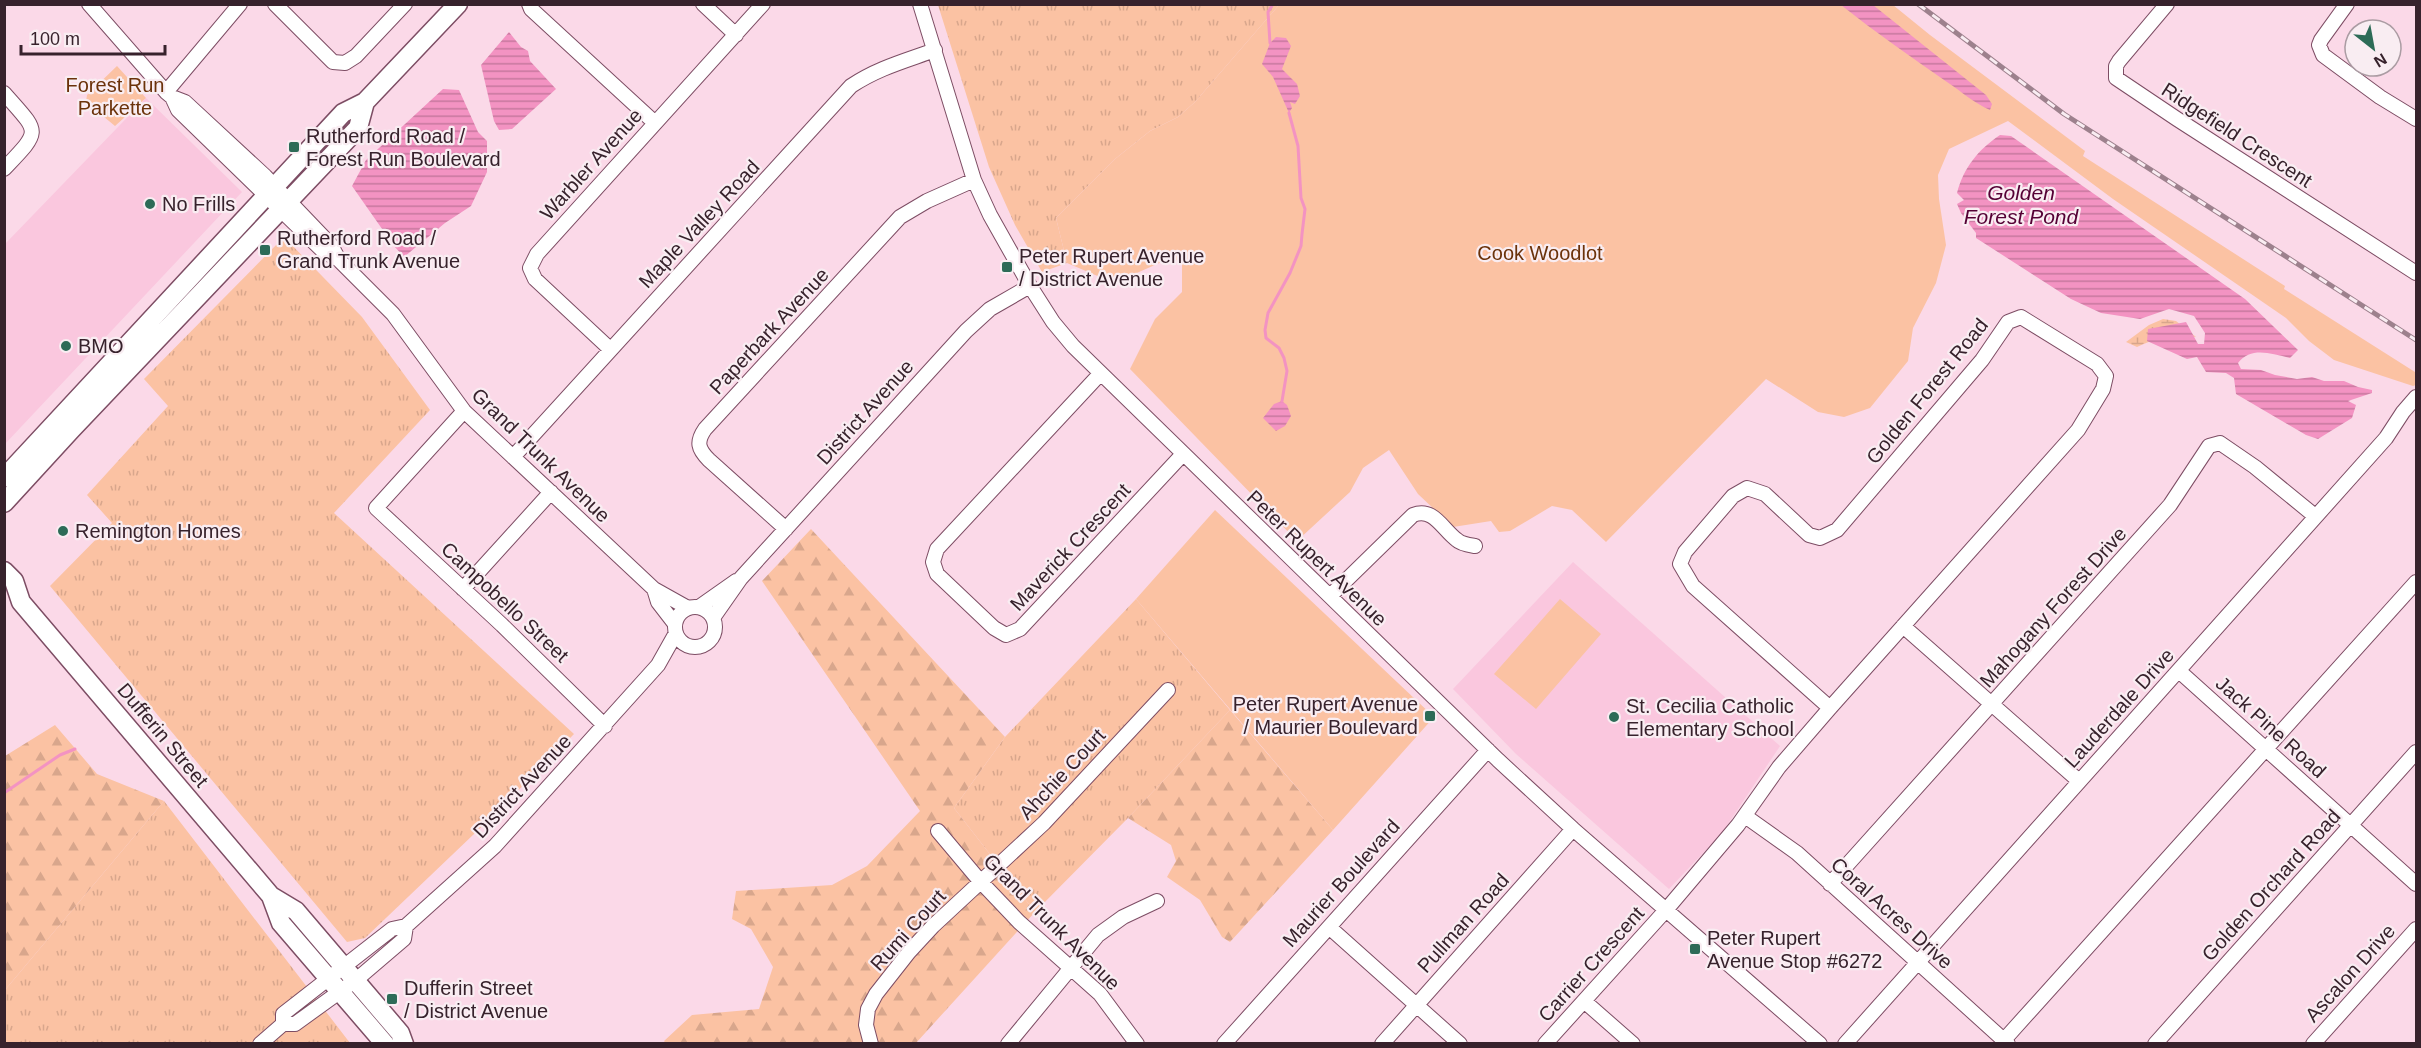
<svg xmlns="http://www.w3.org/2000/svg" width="2421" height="1048" font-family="Helvetica,sans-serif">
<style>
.built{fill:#fac7de}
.grass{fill:url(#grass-tufts)}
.forest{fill:url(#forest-firs)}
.wetland{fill:url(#wetland-marsh)}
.park{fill:#fbc2a3}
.water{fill:url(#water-rules)}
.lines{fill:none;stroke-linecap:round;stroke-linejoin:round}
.stream{stroke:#f393c2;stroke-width:3}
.minor-casing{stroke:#7d4d64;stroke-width:16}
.major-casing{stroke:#7d4d64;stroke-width:21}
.minor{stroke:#fff;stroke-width:14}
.major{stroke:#fff;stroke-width:18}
.rail-casing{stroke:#9d818d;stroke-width:5}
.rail{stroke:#f9edf2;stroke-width:3;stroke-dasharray:9;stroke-linecap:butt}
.poi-dot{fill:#2d6b57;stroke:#f9edf2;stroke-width:2}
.labels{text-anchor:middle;stroke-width:4.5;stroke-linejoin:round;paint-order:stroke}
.park-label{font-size:20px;fill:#6b320a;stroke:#f9edf2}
.street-label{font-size:20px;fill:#37222c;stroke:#f9edf2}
.poi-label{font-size:20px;fill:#37222c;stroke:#f9edf2;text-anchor:start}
.water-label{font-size:21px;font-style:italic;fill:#550035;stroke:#f9edf2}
</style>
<defs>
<pattern id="grass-tufts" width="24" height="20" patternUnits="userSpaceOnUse" patternTransform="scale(1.5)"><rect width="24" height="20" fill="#fbc2a3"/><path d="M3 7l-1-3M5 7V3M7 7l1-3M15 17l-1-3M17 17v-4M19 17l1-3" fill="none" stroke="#d8a68c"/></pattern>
<pattern id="forest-firs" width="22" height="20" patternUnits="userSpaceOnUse" patternTransform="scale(1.5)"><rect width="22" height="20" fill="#fbc2a3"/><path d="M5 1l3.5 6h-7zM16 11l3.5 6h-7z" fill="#d8a68c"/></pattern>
<pattern id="wetland-marsh" width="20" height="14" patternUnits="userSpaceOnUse" patternTransform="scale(1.5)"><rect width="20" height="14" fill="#fbc2a3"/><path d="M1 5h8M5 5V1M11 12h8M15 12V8" fill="none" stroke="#d8a68c"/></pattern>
<pattern id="water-rules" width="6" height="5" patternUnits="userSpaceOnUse" patternTransform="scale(1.5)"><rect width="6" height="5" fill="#f393c2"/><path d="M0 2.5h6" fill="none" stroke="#c6789e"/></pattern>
</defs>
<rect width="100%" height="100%" fill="#fbd9e8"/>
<!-- built -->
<path class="built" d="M146,98L242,192L5,444V244Z
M1573,562L1780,746L1722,833L1669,889L1516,754L1453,689Z"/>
<!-- grass -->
<path class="grass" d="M938,5H1279L1195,102L1178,117L1150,131L1115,159L1056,218L1067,263L1042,272L1015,225L989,167Z
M284,237L362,317L430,410L334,513L574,734L495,814L365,938L347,942L50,586L112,523L87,495L168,406L144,379Z
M1136,599L1230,710L1128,818L1035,912L954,808L1005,737Z
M164,801L350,1043L5,1044V990Z"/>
<!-- forest -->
<path class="forest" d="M811,529L1005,737L954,808L1035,912L916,1043L666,1044L664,1041L692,1015L759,1009L773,967L751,929L732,919L736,891L832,885L867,866L920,811L762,581Z
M1230,710L1333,830L1230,942L1222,937L1200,900L1167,877L1176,861L1171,845L1128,818Z
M55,725L97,774L164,801L5,990V756Z"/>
<!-- wetland -->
<path class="wetland" d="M2163,319L2176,321L2196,337C2174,334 2157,337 2137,347L2126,342L2149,325Z"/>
<!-- park -->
<path class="park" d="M1279,5H1893L1930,35L2085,151L2083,156L2285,286L2284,289L2415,372L2416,370V385L2413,386L2334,360L2309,341L2286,318L2113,199L2008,121L1949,149L1938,175L1939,199L1946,245L1936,283L1913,328L1908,361L1870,408L1844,417L1818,412L1766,379L1606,542L1572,510L1552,506L1510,531L1499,532L1491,521L1453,527L1418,494L1389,450L1363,468L1350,492L1297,541L1130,369L1155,319L1182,292V260L1164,261L1114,283L1067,263L1056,218L1115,159L1150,131L1178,117L1195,102Z
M117,66L146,98L115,126L86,102L87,95Z
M1215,510L1434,717L1333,830L1136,599Z
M1560,599L1601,634L1536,709L1494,674Z"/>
<!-- water -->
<path class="water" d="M1841,5H1873L1986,95L1992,104L1990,110C1974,103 1962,92 1947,82C1911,57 1875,32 1841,5Z
M509,32L521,47L528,51L530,61L556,89L512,129L499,130L494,121L481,65Z
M1276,37L1286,38L1291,46L1282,69L1297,84L1300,96L1295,104L1290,102L1292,108L1289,113L1273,77L1262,64L1270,43Z
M443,89L459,90L478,132L487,141V172L471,206L445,223L404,257L394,246L352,186L366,160Z
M2000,135L2011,136L2245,299L2298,350L2290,358C2272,354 2251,346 2238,363L2241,369L2261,370L2275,375L2297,379L2312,377L2324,381H2344L2358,387L2372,390V393L2348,401L2356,405L2352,418L2318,439L2306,435L2236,394L2234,378L2226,373L2206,372L2197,357L2187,359L2147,341L2148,329L2186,322L2198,344H2204L2205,333L2194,316L2169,309L2140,319L2101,313L2071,299L1976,238V233L1961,213L1957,204L1964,200L1957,193C1964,167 1978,150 2000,135Z
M1282,401L1287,405L1291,416L1285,426L1276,431L1263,418L1274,404Z"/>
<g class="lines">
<!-- stream -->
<path class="stream" d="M1270,43L1268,12L1273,4
M1282,401L1287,371L1284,358L1279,348L1266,338L1265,330L1268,313L1290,273L1301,246L1302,234L1305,209L1301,198L1298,146L1289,113
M4,793L60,755L75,749"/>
<defs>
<path id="minor" d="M89,4L166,92L172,97L185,102L265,176L331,245L339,260L393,314L464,411L654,589L688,608
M275,4L333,62L345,63L356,56L405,4
M529,4L531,9L655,123
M703,4L736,35
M920,4L974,180L990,215L1030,286L1053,322L1073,346L1498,760L1573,829L1820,1044
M2167,4L2119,61L2116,66V78L2177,119L2416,273
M2347,4L2321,40L2319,45L2323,55L2380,97L2416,119
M166,92L240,4
M4,93C40,134 42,129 4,169
M172,97L178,110L323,251L339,260
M610,349L535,279L530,268L537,254L763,4
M1100,374L937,549L933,562L937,574L994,628L1006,635L1020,629L1183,454
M464,411L376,508L502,625L605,726
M513,457L851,86C878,68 905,61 935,50
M786,529L709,460C698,449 696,442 705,429L900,217L927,201L974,180
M463,589L551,492
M654,589L658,602L675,624
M1330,596L1413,515C1434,507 1442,529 1457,540C1461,544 1469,545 1475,546
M699,607L736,581
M675 627a20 20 0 1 1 40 0a20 20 0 1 1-40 0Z
M713,618L741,578L966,331L990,309L1030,286
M1903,626L2079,781
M2179,671L2416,884
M1745,816L1797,853L2008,1044
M938,831L980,881L1019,922L1100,994L1137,1044
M1830,884L2170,505L2209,446L2220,443L2255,467L2315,516
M1329,927L1460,1044
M1584,1001L1633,1044
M283,1024V1014L392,929L406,926L495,846L658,665L676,633
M2004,1040L2416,582
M260,1044L283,1024H295L356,980L404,939L406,926
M871,1044L866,1025L868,1009L876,994L909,952L933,926L1044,823L1168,690
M1008,1044L1098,935L1123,917L1157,901
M1224,1044L1488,750
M1382,1044L1573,829
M1545,1044L1666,910L1738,825L1779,767L1830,708L2078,430L2103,389L2106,376L2097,364L2021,317L2008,322L1982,360L1837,530L1820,538L1809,535L1765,494L1747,488L1733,496L1685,552L1680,564L1693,586L1830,708
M1845,1044L2386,438L2403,412L2416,397
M2155,1044L2416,752
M2313,1044L2416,929"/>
<path id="major" d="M4,478L343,113L365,102L458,4
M4,503L71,430L358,128L365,102
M4,571L14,581L21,602L271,896L296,911L400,1033L404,1044
M271,896L281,923L385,1044"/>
</defs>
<!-- minor casing -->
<use href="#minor" class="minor-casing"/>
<!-- major casing -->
<use href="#major" class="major-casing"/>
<!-- minor -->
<use href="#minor" class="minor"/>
<!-- major -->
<use href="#major" class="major"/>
<defs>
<path id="rail" d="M1918,4L2064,114L2416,340"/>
</defs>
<!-- rail casing -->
<use href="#rail" class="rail-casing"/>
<!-- rail -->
<use href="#rail" class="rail"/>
</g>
<!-- markers -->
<g class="poi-dot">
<rect x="288" y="141" width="12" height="12" rx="3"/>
<circle cx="150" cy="204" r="6"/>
<rect x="259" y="244" width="12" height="12" rx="3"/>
<rect x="1001" y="261" width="12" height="12" rx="3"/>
<circle cx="66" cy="346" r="6"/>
<circle cx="63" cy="531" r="6"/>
<rect x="1424" y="710" width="12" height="12" rx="3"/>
<circle cx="1614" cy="717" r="6"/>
<rect x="1689" y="943" width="12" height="12" rx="3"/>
<rect x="386" y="993" width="12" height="12" rx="3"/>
</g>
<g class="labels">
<!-- park labels -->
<g class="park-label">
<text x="115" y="92">Forest Run<tspan x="115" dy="23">Parkette</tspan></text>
<text x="1540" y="260">Cook Woodlot</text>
</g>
<!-- street labels -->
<g class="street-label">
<text transform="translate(2237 135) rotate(33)" y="7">Ridgefield Crescent</text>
<text transform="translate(591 164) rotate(-48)" y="7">Warbler Avenue</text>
<text transform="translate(699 224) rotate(-47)" y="7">Maple Valley Road</text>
<text transform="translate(769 331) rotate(-47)" y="7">Paperbark Avenue</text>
<text transform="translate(1927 391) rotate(-51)" y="7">Golden Forest Road</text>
<text transform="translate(865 412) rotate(-48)" y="7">District Avenue</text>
<text transform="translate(541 455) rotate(44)" y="7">Grand Trunk Avenue</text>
<text transform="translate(1070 547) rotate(-47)" y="7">Maverick Crescent</text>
<text transform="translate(1317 558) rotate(44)" y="7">Peter Rupert Avenue</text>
<text transform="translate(505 602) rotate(43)" y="7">Campobello Street</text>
<text transform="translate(2053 607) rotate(-48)" y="7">Mahogany Forest Drive</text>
<text transform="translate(2119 708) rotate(-48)" y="7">Lauderdale Drive</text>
<text transform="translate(2271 727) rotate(42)" y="7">Jack Pine Road</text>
<text transform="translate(163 735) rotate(50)" y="7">Dufferin Street</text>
<text transform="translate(1062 774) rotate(-47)" y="7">Ahchie Court</text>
<text transform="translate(522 786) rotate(-47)" y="7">District Avenue</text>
<text transform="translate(1341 883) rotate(-48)" y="7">Maurier Boulevard</text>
<text transform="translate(2271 885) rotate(-48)" y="7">Golden Orchard Road</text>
<text transform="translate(1892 913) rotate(42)" y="7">Coral Acres Drive</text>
<text transform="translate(1052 922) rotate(45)" y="7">Grand Trunk Avenue</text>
<text transform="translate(1463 923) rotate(-48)" y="7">Pullman Road</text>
<text transform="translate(908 930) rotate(-48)" y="7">Rumi Court</text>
<text transform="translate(1591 964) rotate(-48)" y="7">Carrier Crescent</text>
<text transform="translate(2350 973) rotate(-48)" y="7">Ascalon Drive</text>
</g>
<!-- poi labels -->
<g class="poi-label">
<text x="306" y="143">Rutherford Road /<tspan x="306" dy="23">Forest Run Boulevard</tspan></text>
<text x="162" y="211">No Frills</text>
<text x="277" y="245">Rutherford Road /<tspan x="277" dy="23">Grand Trunk Avenue</tspan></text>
<text x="1019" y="263">Peter Rupert Avenue<tspan x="1019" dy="23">/ District Avenue</tspan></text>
<text x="78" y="353">BMO</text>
<text x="75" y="538">Remington Homes</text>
<text x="1418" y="711" text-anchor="end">Peter Rupert Avenue<tspan x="1418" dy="23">/ Maurier Boulevard</tspan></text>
<text x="1626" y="713">St. Cecilia Catholic<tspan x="1626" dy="23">Elementary School</tspan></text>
<text x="1707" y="945">Peter Rupert<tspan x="1707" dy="23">Avenue Stop #6272</tspan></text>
<text x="404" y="995">Dufferin Street<tspan x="404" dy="23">/ District Avenue</tspan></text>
</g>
<!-- water labels -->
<g class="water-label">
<text x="2021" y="200">Golden<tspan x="2021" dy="24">Forest Pond</tspan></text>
</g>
</g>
<!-- border -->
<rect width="2421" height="1048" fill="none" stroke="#37222c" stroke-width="12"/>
<!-- north arrow -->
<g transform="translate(2373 48) rotate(149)"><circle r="28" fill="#f9edf2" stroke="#ab9ca3" stroke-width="1.5"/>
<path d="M0-4.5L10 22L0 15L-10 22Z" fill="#2d6b57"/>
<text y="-9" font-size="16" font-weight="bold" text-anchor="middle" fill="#37222c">N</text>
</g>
<!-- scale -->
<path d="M21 45v9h144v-9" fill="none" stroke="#37222c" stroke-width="3"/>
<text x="30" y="45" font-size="18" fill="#37222c" stroke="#f9edf2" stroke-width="4.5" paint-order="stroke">100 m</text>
</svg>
